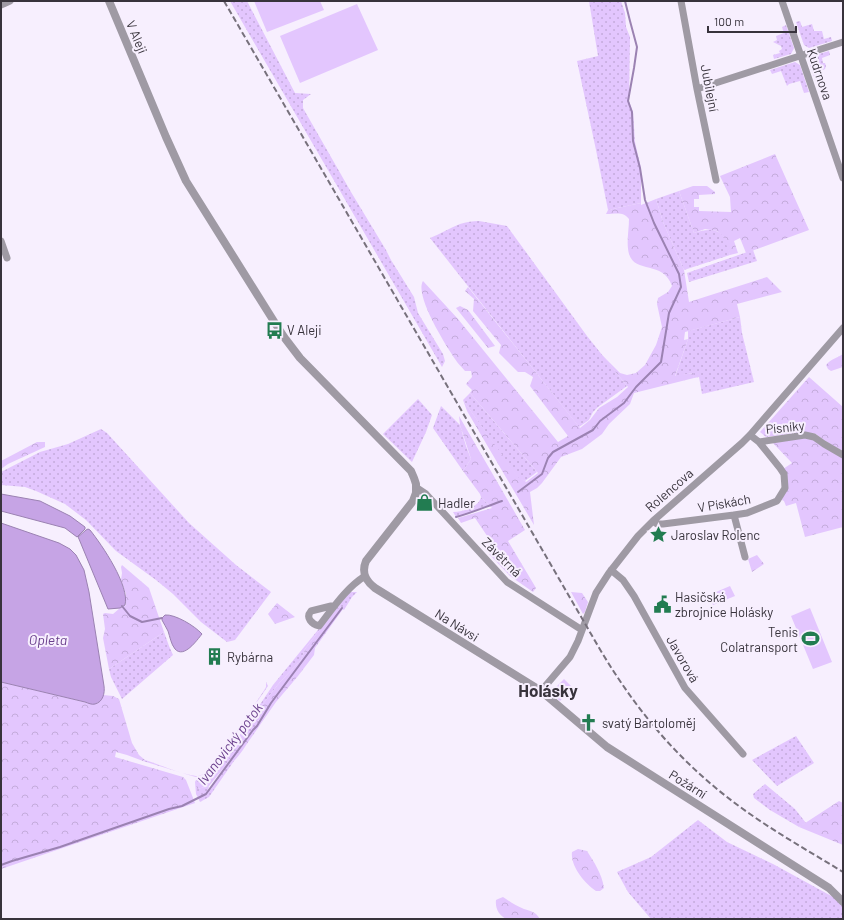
<svg xmlns="http://www.w3.org/2000/svg" width="844" height="920" font-family="Barlow,sans-serif">
<style>
.grass{fill:url(#grass-dots)}
.forest{fill:url(#forest-crowns)}
.pitch{fill:#e3c6fe}
.water{fill:#c6a4e5;stroke:#9b82b2}
.lines{fill:none;stroke-linecap:round;stroke-linejoin:round}
.stream{stroke:#9b82b2;stroke-width:2}
.minor{stroke:#9f9aa4;stroke-width:7}
.tertiary{stroke:#9f9aa4;stroke-width:8}
.rail{stroke:#77717c;stroke-width:2;stroke-dasharray:6 3;stroke-linecap:butt}
.labels{text-anchor:middle;stroke-width:4;stroke-linejoin:round;paint-order:stroke}
.street-label{font-size:13px;fill:#38333c;stroke:#f7effe}
.poi-label{font-size:13px;fill:#38333c;stroke:#f7effe;text-anchor:start}
.water-label{font-size:14px;font-style:italic;fill:#6b408d;stroke:#f7effe}
.district-label{font-size:17px;font-weight:bold;fill:#38333c;stroke:#f7effe}
</style>
<defs>
<pattern id="grass-dots" width="8" height="8" patternUnits="userSpaceOnUse"><rect width="8" height="8" fill="#e3c6fe"/><path d="M2 2h.1M6 6h.1" fill="none" stroke="#c4abdb" stroke-width="1.8" stroke-linecap="round"/></pattern>
<pattern id="forest-crowns" width="20" height="18" patternUnits="userSpaceOnUse"><rect width="20" height="18" fill="#e3c6fe"/><path d="M2 6a3 3 0 1 1 6 0M12 15a3 3 0 1 1 6 0" fill="none" stroke="#c4abdb"/></pattern>
</defs>
<rect width="100%" height="100%" fill="#f7effe"/>
<!-- grass -->
<path class="grass" d="M230,1H247L295,93L311,94L303,100V108L351,192L386,250L391,260L414,297L418,313L443,354L445,361L442,367Z
M589,1H621L625,13L626,27L630,37L629,101L633,112L635,142L641,168V203L608,210L596,150L577,61L598,56Z
M800,21L802,27L812,24L814,31H822L824,39L831,37L832,41L809,48L804,45L796,22Z
M786,25L794,48L791,54L774,59L773,55L780,53L779,51L782,49L781,46L773,42L777,40L776,36L784,33L782,27Z
M829,51L830,55L822,58L823,63H825L826,66L825,69L823,70L822,68H821V70L817,71L820,79L815,80L809,62L812,56Z
M795,62L800,65L809,92L804,93L800,81L789,84L787,86L781,71L772,74L770,70Z
M679,191L694,233C703,230 717,227 724,237C727,242 728,249 730,255L684,270L663,222L656,199Z
M479,221L507,226L587,336L627,386L598,407L593,412L589,420L579,427L430,238C440,234 450,228 460,224C466,222 473,221 479,221Z
M753,250L757,261L689,282L687,273Z
M740,317L742,333L754,382L702,394L699,377L694,378L692,373L675,377L688,339V331Z
M470,393L537,472L525,481L518,478L463,400Z
M418,399L432,415L426,432L412,462L383,434Z
M441,406L460,425L466,446L471,459L463,471L433,428Z
M101,429L107,433L189,523L236,565L271,592L235,640L227,642L201,622L173,594L156,580L116,551L86,520L65,504L36,491L25,487L1,485V472L40,452L68,444Z
M481,497L489,505L466,514L456,517L453,512C463,512 479,507 481,497Z
M349,592H357L352,597L344,610L338,606L305,649L301,660L280,682L252,718L262,722L251,738L244,730L227,756L231,758L227,764L223,761L210,777L205,780L197,789L209,786L208,790L211,789L232,759L234,761L209,797L200,802L196,794L195,782L196,780C208,779 211,774 219,766L273,685Z
M164,632L169,646L173,655L122,699L111,677L109,669Z
M266,682L268,686L246,718L222,756L210,771L205,774L196,777L192,776L143,761L145,760C158,764 186,776 198,776C202,775 206,773 210,771L263,692L266,687Z
M796,736L814,763L777,786L752,760Z
M765,784L795,809L806,823L799,827L770,810L754,798L753,794Z
M698,820L727,842L773,864L835,898L843,906V919H651L628,892L617,872L651,857Z"/>
<!-- forest -->
<path class="forest" d="M775,154L809,230L746,253L740,238L734,241L738,253L730,255L723,236L717,231L705,229L694,233L679,191L693,186H707L715,192V194L699,195V199H694V207H699V211L731,212L730,197L720,176Z
M656,199L663,222L684,270L689,302L767,277L782,292L737,304L740,317L685,332L684,340L688,339L675,376L693,373L694,378L634,393L630,404L609,424L602,434L582,449L561,457L542,483L537,488L530,492L534,525L467,411L463,400L518,477L525,481L526,482L538,473L470,393L472,390L466,384L472,377L471,371H465C462,367 458,364 455,359C446,346 414,295 423,281L458,319L558,442L568,436L530,386L533,377L525,372H518L499,353L501,345L473,311L474,299L465,291L468,287L580,428L590,420L599,408L617,397L628,387L600,353L620,373L627,375L636,373L645,365L656,345L662,327L657,304L658,298L668,292L672,286C663,260 635,274 629,254C626,243 629,230 629,219C623,211 616,214 606,214L608,210L641,203V205Z
M460,306L468,310L495,346L488,348L456,308Z
M843,354V367L831,371L828,369L826,365C832,358 836,359 843,354Z
M809,377L843,407V451L826,442L816,434L804,432L766,437L760,432Z
M459,416L525,530L508,541L536,588L533,592L510,576L489,554L496,549L475,518L461,523L458,518L492,508L481,497L480,494L463,471L471,459L460,425Z
M804,438L812,439L843,458V527L805,537L796,503L786,506L784,501L782,500C785,487 792,482 783,469L792,463L772,442Z
M37,442H45V447L8,464L1,469V461Z
M757,555L764,564L752,572L748,559Z
M122,565L149,588L164,632L109,669L103,638L105,629L103,614L105,613L113,614L120,608L126,605V594L121,580L122,573L121,567Z
M571,592L582,593L588,602L585,612L583,614Z
M277,603L295,617L275,624L268,614Z
M338,606L343,609L315,648L314,655L298,676L276,702L262,722L252,718L280,682L301,660L305,649Z
M564,679L572,687L560,701L552,694L550,691L552,687L555,688Z
M1,682L92,704L98,703L103,695L113,696L119,699L132,743L139,755L145,760L143,761L127,755L116,752L115,757L183,777L186,780L195,803L1,869Z
M244,729L251,738C245,746 241,754 234,761L227,755Z
M223,761L227,764L209,786L197,789L196,782C211,779 214,773 223,761Z
M839,801L843,803V845L799,827Z
M578,849L587,851C594,862 602,874 604,888L600,891H596C585,884 570,866 572,852Z
M503,897C509,901 516,906 524,909C531,911 536,912 540,919C534,919 512,920 507,919C499,916 495,908 496,900L498,899Z"/>
<!-- pitch -->
<path class="pitch" d="M254,1H320L324,10L267,32Z
M357,4L378,50L300,83L280,36Z
M730,586L735,596L713,605L709,595Z
M810,608L832,662L813,669L791,616Z"/>
<!-- water -->
<path class="water" d="M1,494L40,501L70,516L85,527V529L77,537L65,528L1,511Z
M1,523L59,543L70,549L76,555L84,570L89,592L104,686C105,693 103,702 95,704C92,705 88,703 85,702L1,682Z
M88,529L90,530C102,545 130,586 125,605L120,608L108,609L79,539L78,537L86,530Z
M165,615C175,614 195,626 202,634C197,640 184,659 175,649C171,644 170,637 168,631C166,627 164,624 162,620V618Z"/>
<g class="lines">
<!-- stream -->
<path class="stream" d="M518,492L542,474L548,458L553,452L593,430L600,421L624,403L636,387L661,362L669,313L681,287L679,274L654,223L645,200L640,168L633,141L632,112L628,101L634,68L637,47L630,21L625,1
M456,517C472,513 487,506 502,501
M122,606L130,616L142,622L162,618
M1,865L12,861L60,847L169,809L182,806L206,794L253,730L257,726L271,703L342,608"/>
<!-- minor -->
<path class="minor" d="M681,1L697,89L716,180
M782,1L843,178
M1,5L10,1
M697,89L843,42
M1,241L7,258
M750,435L759,442L805,435L814,437L824,444L843,455
M417,488L426,494L507,582L582,630
M734,515L745,557
M653,521L657,524H663L734,515L747,513L777,501L785,488L784,474L780,468L759,442
M611,570L623,580L634,596L685,688L743,754
M334,606H331L311,611C305,618 312,624 319,626C333,608 346,588 365,576
M541,691L570,657L578,641L596,593L609,573L638,536L653,521L742,443L750,435L843,328"/>
<!-- tertiary -->
<path class="tertiary" d="M109,1L166,137L186,181L275,323L284,337L300,358L411,471L414,478L416,484V493L413,501L366,561C361,573 366,581 375,588L541,691L607,747L829,888L843,902"/>
<!-- rail -->
<path class="rail" d="M224,1L598,646C638,714 684,768 750,814C780,835 812,853 843,872"/>
</g>
<!-- icons -->
<defs>
<symbol id="bus-bare" viewBox="-9 -9 18 18"><path d="M-5-6H5V4H4V6H2V4H-2V6H-4V4H-5ZM-3.5-4V0h7V-4ZM-3.5 1.2v1.5H-2V1.2ZM2 1.2v1.5H3.5V1.2Z" fill="#227c51" stroke="#f7effe" stroke-width="2.5" paint-order="stroke"/></symbol>
<symbol id="shop-bare" viewBox="-9 -9 18 18"><path d="M-5-2.5h2.3a2.7 3.5 0 0 1 5.4 0H5L5.5 6h-11ZM-1.5-2.5h3a1.5 2.3 0 0 0-3 0Z" fill="#227c51" stroke="#f7effe" stroke-width="2.5" paint-order="stroke"/></symbol>
<symbol id="sight-bare" viewBox="-9 -9 18 18"><path d="M0-6L1.8-2.2L6-1.7L2.9 1.2L3.7 5.4L0 3.3L-3.7 5.4L-2.9 1.2L-6-1.7L-1.8-2.2Z" fill="#227c51" stroke="#f7effe" stroke-width="2.5" paint-order="stroke"/></symbol>
<symbol id="civic-bare" viewBox="-9 -9 18 18"><path d="M-.6-6.5H3V-4.5H.6V-3L4-1V1h2V6H-6V1h2V-1L-.6-3ZM-1.2 2.5V6h2.4V2.5Z" fill="#227c51" stroke="#f7effe" stroke-width="2.5" paint-order="stroke"/></symbol>
<symbol id="stadium-bare" viewBox="-9 -9 18 18"><path d="M0-5a6.5 5 0 1 0 0 10a6.5 5 0 1 0 0-10ZM-3.5-1.8h7v3.6h-7Z" fill="#227c51" stroke="#f7effe" stroke-width="2.5" paint-order="stroke"/></symbol>
<symbol id="building-bare" viewBox="-9 -9 18 18"><path d="M-4-6H4V6H1V3H-1V6H-4ZM-2.5-4.3h1.7v1.8h-1.7ZM.8-4.3h1.7v1.8H.8ZM-2.5-1h1.7V.8h-1.7ZM.8-1h1.7V.8H.8Z" fill="#227c51" stroke="#f7effe" stroke-width="2.5" paint-order="stroke"/></symbol>
<symbol id="church-bare" viewBox="-9 -9 18 18"><path d="M-1.2-6h2.4v3.5h3.3v2.4h-3.3V6h-2.4V-.1h-3.3v-2.4h3.3Z" fill="#227c51" stroke="#f7effe" stroke-width="2.5" paint-order="stroke"/></symbol>
</defs>
<g fill-rule="evenodd">
<use href="#bus-bare" x="262" y="318" width="25" height="25"/>
<use href="#shop-bare" x="412" y="490" width="25" height="25"/>
<use href="#sight-bare" x="646" y="522" width="25" height="25"/>
<use href="#civic-bare" x="650" y="592" width="25" height="25"/>
<use href="#stadium-bare" x="798" y="626" width="25" height="25"/>
<use href="#building-bare" x="202" y="644" width="25" height="25"/>
<use href="#church-bare" x="576" y="710" width="25" height="25"/>
</g>
<g class="labels">
<!-- street labels -->
<g class="street-label">
<text transform="translate(137 37) rotate(67)" y="5">V Aleji</text>
<text transform="translate(820 74) rotate(71)" y="5">Kudrnova</text>
<text transform="translate(710 88) rotate(79)" y="5">Jubilejní</text>
<text transform="translate(785 427) rotate(-6)" y="5">Písníky</text>
<text transform="translate(669 490) rotate(-41)" y="5">Rolencova</text>
<text transform="translate(724 503) rotate(-10)" y="5">V Pískách</text>
<text transform="translate(502 557) rotate(45)" y="5">Závětrná</text>
<text transform="translate(457 625) rotate(32)" y="5">Na Návsi</text>
<text transform="translate(683 659) rotate(60)" y="5">Javorová</text>
<text transform="translate(688 784) rotate(32)" y="5">Požární</text>
</g>
<!-- poi labels -->
<g class="poi-label">
<text x="287" y="335">V Aleji</text>
<text x="438" y="508">Hadler</text>
<text x="671" y="540">Jaroslav Rolenc</text>
<text x="675" y="602">Hasičská<tspan x="675" dy="15">zbrojnice Holásky</tspan></text>
<text x="798" y="637" text-anchor="end">Tenis<tspan x="798" dy="15">Colatransport</tspan></text>
<text x="227" y="662">Rybárna</text>
<text x="602" y="728">svatý Bartoloměj</text>
</g>
<!-- water labels -->
<g class="water-label">
<text x="48" y="645">Opleta</text>
<text transform="translate(230 744) rotate(-53)" y="5">Ivanovický potok</text>
</g>
<!-- district labels -->
<g class="district-label">
<text x="548" y="697">Holásky</text>
</g>
</g>
<!-- border -->
<rect width="844" height="920" fill="none" stroke="#38333c" stroke-width="4"/>
<!-- scale -->
<path d="M708 26v6h88v-6" fill="none" stroke="#38333c" stroke-width="2"/>
<text x="714" y="26" font-size="12" fill="#38333c" stroke="#f7effe" stroke-width="3" paint-order="stroke">100 m</text>
</svg>
